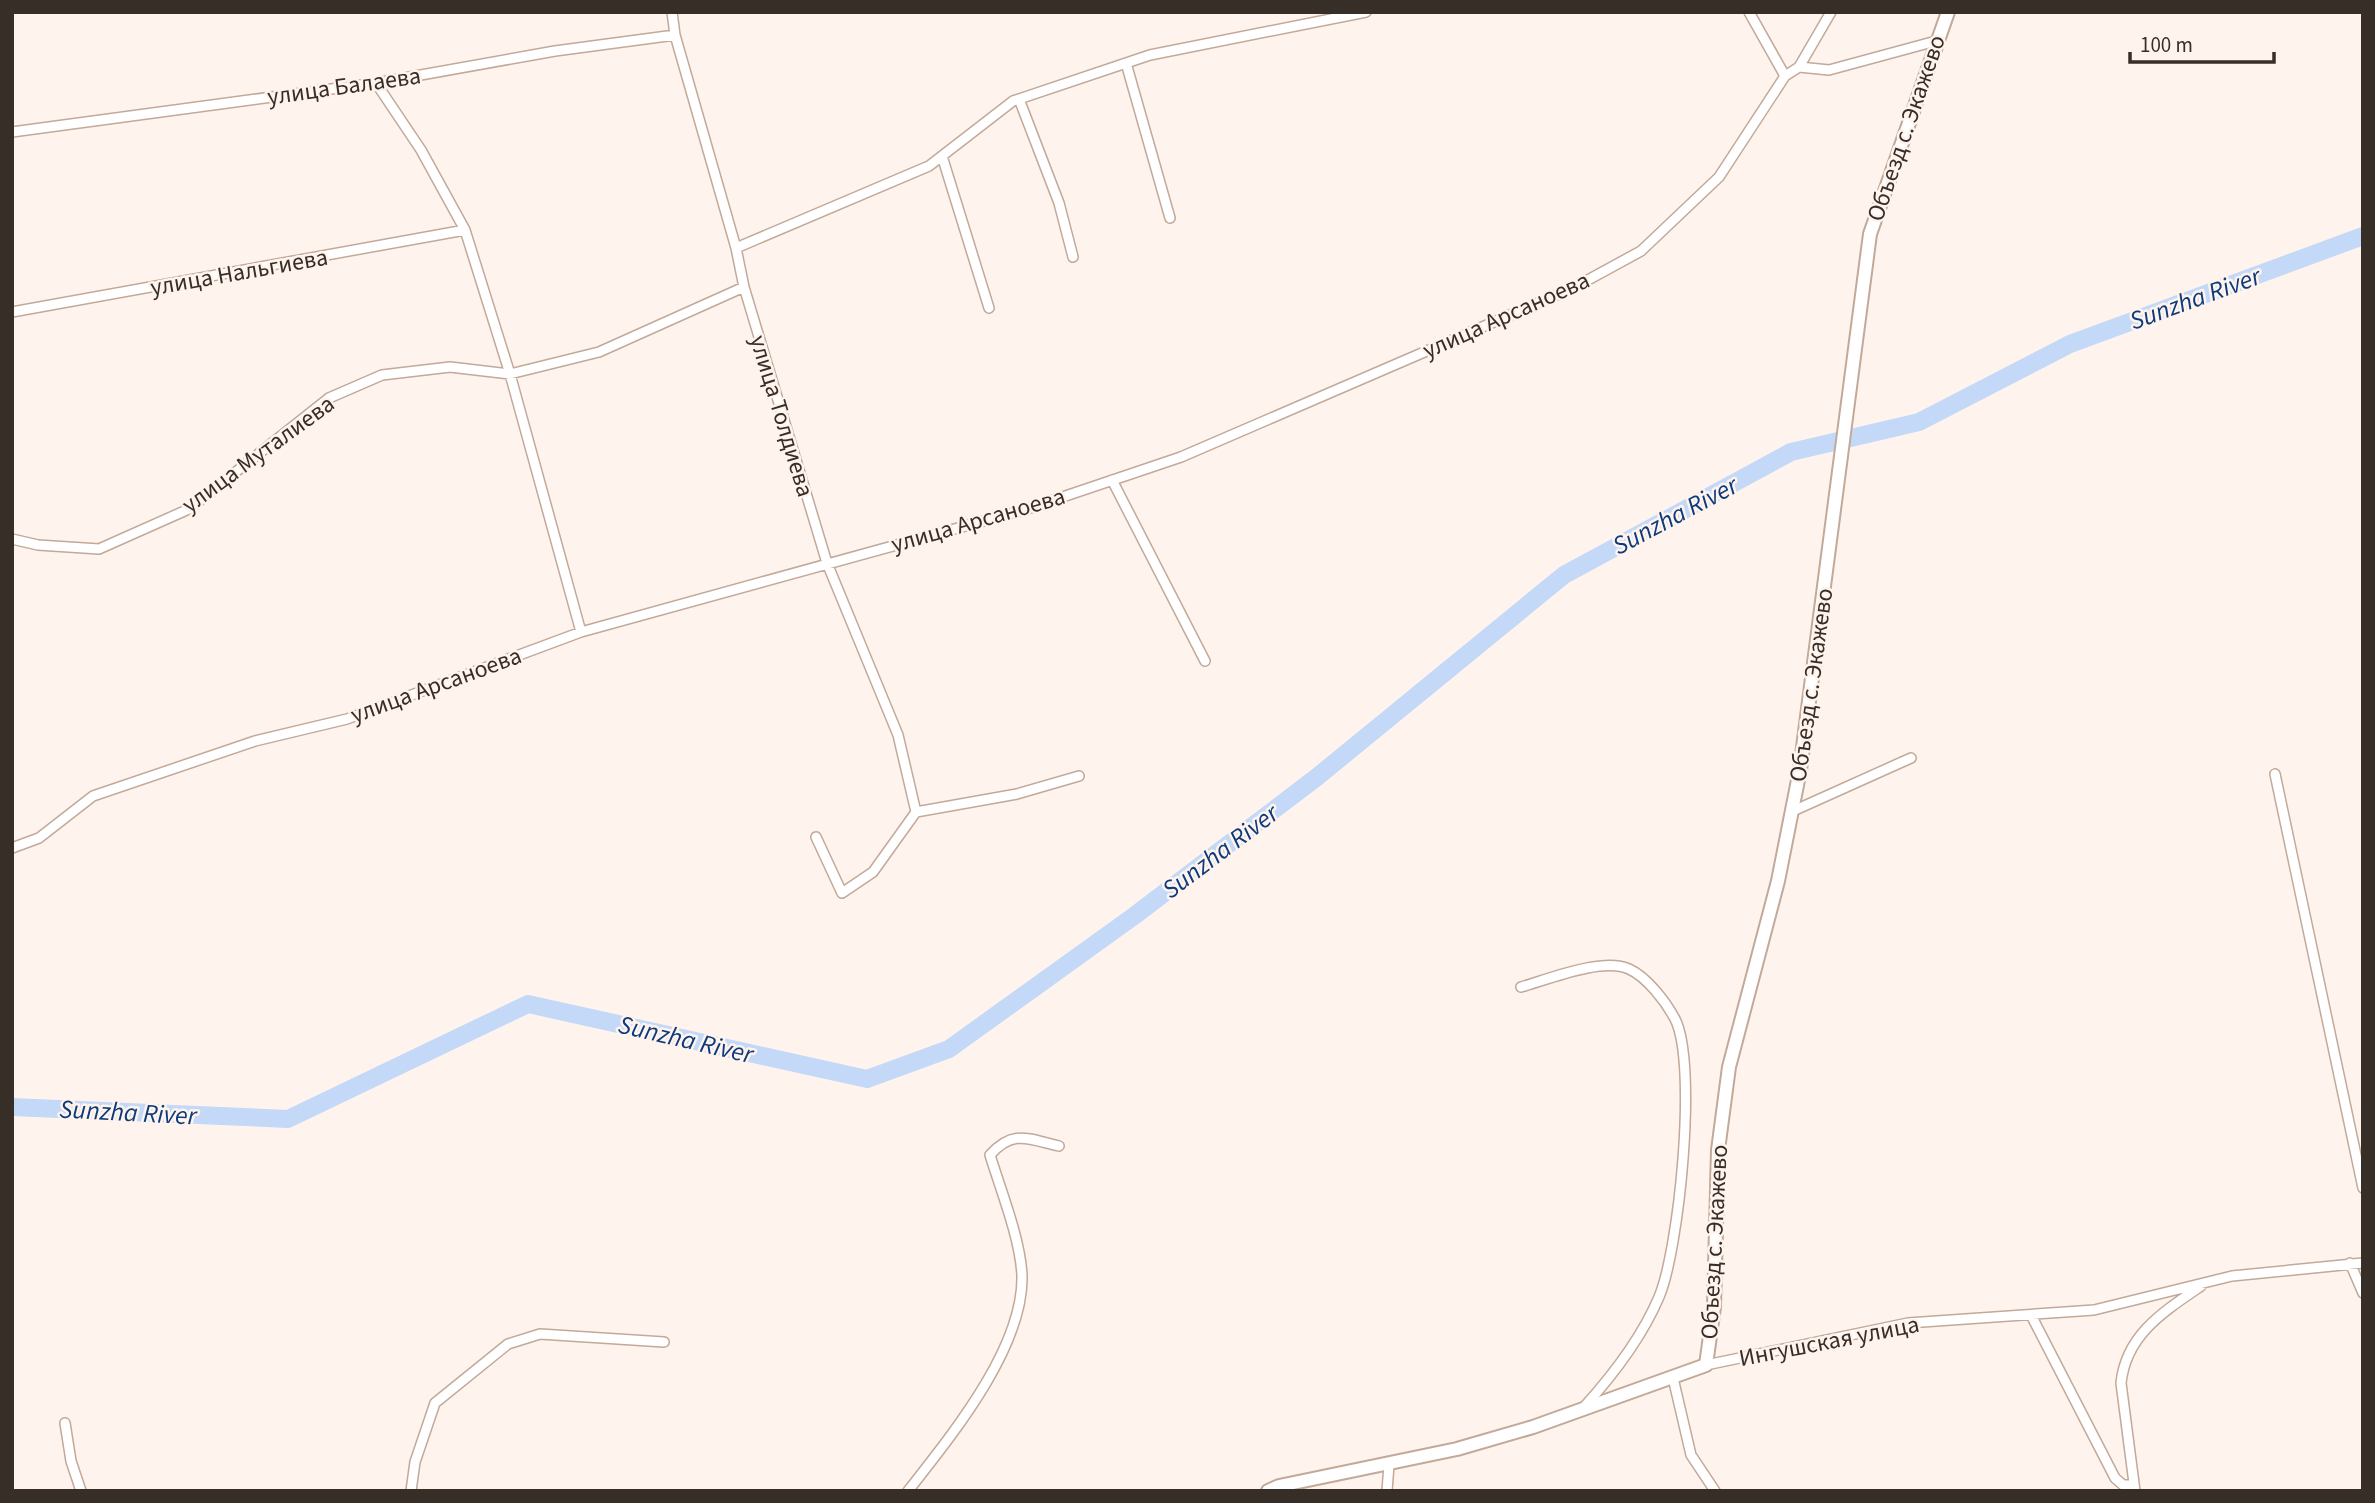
<svg xmlns="http://www.w3.org/2000/svg" width="2375" height="1503" font-family="'Source Sans 3',sans-serif">
<style>
.lines{fill:none;stroke-linecap:round;stroke-linejoin:round}
.river{stroke:#c4d9f8;stroke-width:18}
.street-casing{stroke:#c2a999;stroke-width:12}
.secondary-casing{stroke:#c2a999;stroke-width:16}
.street{stroke:#fff;stroke-width:9}
.secondary{stroke:#fff;stroke-width:12}
.labels{text-anchor:middle;stroke-width:5;stroke-linejoin:round;paint-order:stroke}
.street-label{font-size:24px;fill:#382e28;stroke:#fff4ed}
.water-label{font-size:26px;font-style:italic;fill:#0c3a7c;stroke:#fff4ed}
</style>
<rect width="100%" height="100%" fill="#fff4ed"/>
<g class="lines">
<!-- river -->
<path class="river" d="M12,1107L288,1119L528,1004L867,1079L949,1049L1134,916L1317,777L1564,575L1791,452L1919,422L2070,344L2363,236"/>
<defs>
<path id="street" d="M672,12L675,35L736,248L744,287L827,563L898,735L916,812
M1749,12L1785,76
M1126,63L1170,218
M1799,67L1829,70L1936,41
M376,83L421,150L465,230L510,374L581,632
M1019,99L1059,203L1073,257
M12,132L376,83L555,51L675,35
M942,156L989,308
M736,248L929,166L1013,101L1150,55L1366,12
M12,312L465,230
M1112,480L1205,661
M12,539L38,545L99,549L189,509L329,398L382,375L450,367L510,374L599,352L744,287
M2275,774L2363,1188
M1793,811L1911,758
M816,837L842,893L873,872L916,812L1017,794L1079,776
M12,848L39,838L93,796L255,741L347,719L581,632L1027,509L1181,457L1575,287L1641,251L1719,177L1785,76L1799,67L1831,12
M1521,987C1549,979 1603,957 1629,969C1647,977 1666,1002 1675,1019C1698,1064 1679,1250 1659,1297C1642,1337 1613,1375 1584,1407
M2350,1263L2363,1293
M2031,1315L2115,1478L2123,1485H2134
M1706,1365L1908,1323L2094,1310L2232,1276L2363,1263
M1673,1378L1691,1455L1715,1491
M65,1423L71,1461L81,1491
M411,1491L415,1462L435,1403L508,1344L540,1334L664,1342
M908,1491C951,1436 1024,1348 1022,1275C1020,1238 1001,1191 990,1155C1013,1129 1028,1139 1059,1146
M1387,1491L1389,1465
M2135,1491L2121,1383C2126,1335 2163,1312 2201,1286"/>
<path id="secondary" d="M1268,1491L1279,1486L1457,1449L1533,1427L1706,1365L1714,1307L1718,1150L1729,1067L1778,881L1800,770L1870,234L1948,12"/>
</defs>
<!-- street casing -->
<use href="#street" class="street-casing"/>
<!-- secondary casing -->
<use href="#secondary" class="secondary-casing"/>
<!-- street -->
<use href="#street" class="street"/>
<!-- secondary -->
<use href="#secondary" class="secondary"/>
</g>
<g class="labels">
<!-- street labels -->
<g class="street-label">
<text transform="translate(344 86) rotate(-8)" y="8">улица Балаева</text>
<text transform="translate(1906 128) rotate(-71)" y="8">Объезд с. Экажево</text>
<text transform="translate(239 272) rotate(-10)" y="8">улица Нальгиева</text>
<text transform="translate(1506 315) rotate(-24)" y="8">улица Арсаноева</text>
<text transform="translate(782 416) rotate(73)" y="8">улица Толдиева</text>
<text transform="translate(258 454) rotate(-36)" y="8">улица Муталиева</text>
<text transform="translate(978 520) rotate(-16)" y="8">улица Арсаноева</text>
<text transform="translate(436 685) rotate(-20)" y="8">улица Арсаноева</text>
<text transform="translate(1811 685) rotate(-82)" y="8">Объезд с. Экажево</text>
<text transform="translate(1714 1242) rotate(-87)" y="8">Объезд с. Экажево</text>
<text transform="translate(1829 1341) rotate(-11)" y="8">Ингушская улица</text>
</g>
<!-- water labels -->
<g class="water-label">
<text transform="translate(2195 298) rotate(-20)" y="9">Sunzha River</text>
<text transform="translate(1675 515) rotate(-28)" y="9">Sunzha River</text>
<text transform="translate(1220 851) rotate(-37)" y="9">Sunzha River</text>
<text transform="translate(686 1039) rotate(13)" y="9">Sunzha River</text>
<text transform="translate(128 1112) rotate(3)" y="9">Sunzha River</text>
</g>
</g>
<!-- border -->
<rect width="2375" height="1503" fill="none" stroke="#382e28" stroke-width="28"/>
<!-- scale -->
<path d="M2130 52v10h144v-10" fill="none" stroke="#382e28" stroke-width="3.5"/>
<text x="2140" y="52" font-size="21" fill="#382e28" stroke="#fff4ed" stroke-width="5" paint-order="stroke">100 m</text>
</svg>
